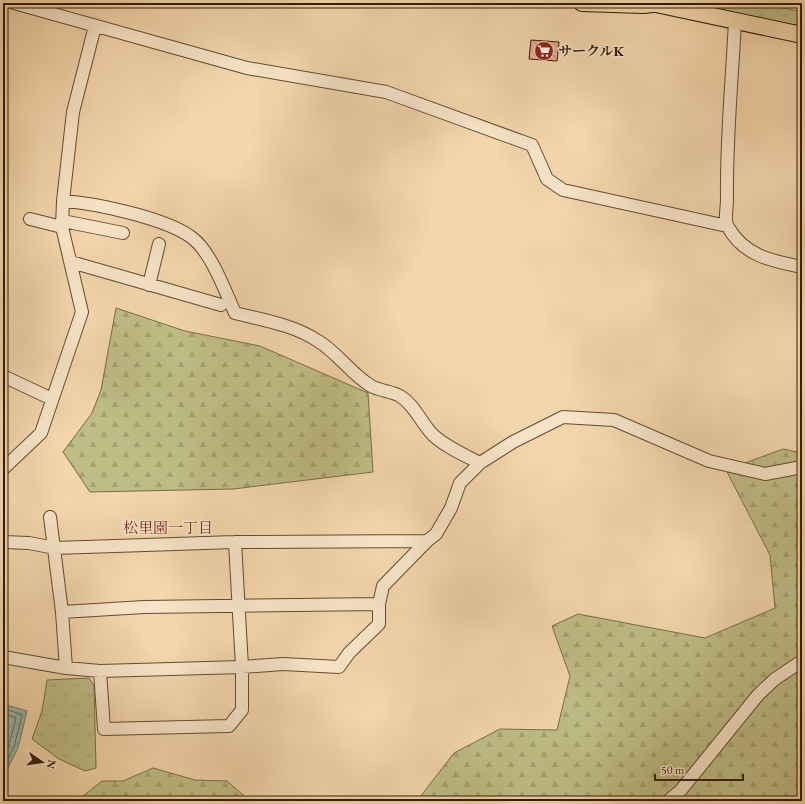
<svg xmlns="http://www.w3.org/2000/svg" width="805" height="804" viewBox="0 0 805 804" font-family="'EB Garamond','Noto Serif JP',serif">
<style>
.forest{fill:url(#forest-firs);stroke:#7a6c48}
.park{fill:url(#park-tufts);stroke:#7a6c48}
.water{fill:url(#water-waves);stroke:#727a6b}
.lines{fill:none;stroke-linecap:round;stroke-linejoin:round}
.shore{stroke:#686a5a;stroke-width:1}
.building{fill:url(#building-back-hatch);stroke:#351b09}
.minor-casing{stroke:#644a32;stroke-width:14}
.major-casing{stroke:#351b09;stroke-width:18}
.minor{stroke:#f7e4c8;stroke-width:12}
.major{stroke:#f3d6ab;stroke-width:16}
.labels{text-anchor:middle;dominant-baseline:central;stroke-width:3;stroke-linejoin:round;paint-order:stroke}
.poi-label{font-size:14px;font-weight:bold;fill:#351b09;stroke:#f7e4c8;text-anchor:start}
.neighbourhood-label{font-size:15px;fill:#7a1f14;stroke:#f7e4c8}
</style>
<defs>
<pattern id="forest-firs" width="22" height="20" patternUnits="userSpaceOnUse"><rect width="22" height="20" fill="#bfbd86"/><path d="M5 1l3.5 6h-7zM16 11l3.5 6h-7z" fill="#a5a272"/></pattern>
<pattern id="park-tufts" width="24" height="20" patternUnits="userSpaceOnUse"><rect width="24" height="20" fill="#bfbd86"/><path d="M3 7l-1-3M5 7V3M7 7l1-3M15 17l-1-3M17 17v-4M19 17l1-3" fill="none" stroke="#a5a272"/></pattern>
<pattern id="water-waves" width="16" height="10" patternUnits="userSpaceOnUse"><rect width="16" height="10" fill="#9bb9ac"/><path d="M0 5q4-4 8 0t8 0" fill="none" stroke="#869e93"/></pattern>
<pattern id="building-back-hatch" width="6" height="6" patternUnits="userSpaceOnUse"><rect width="6" height="6" fill="#ebac94"/><path d="M-1 5l2 2M0 0l6 6M5-1l2 2" fill="none" stroke="#ca937e"/></pattern>
</defs>
<rect width="100%" height="100%" fill="#f3d6ab"/>
<filter id="stains"><feTurbulence type="fractalNoise" baseFrequency=".005" numOctaves="4"/><feColorMatrix values="0 0 0 0 .2 0 0 0 0 .09 0 0 0 0 .02 0 0 0 .5 -.17"/></filter>
<radialGradient id="worn" r=".72"><stop offset=".6" stop-color="#630" stop-opacity="0"/><stop offset="1" stop-color="#630" stop-opacity=".3"/></radialGradient>
<path class="forest" d="M 116,308 L 185,331 L 260,346 L 368,393 L 373,472 L 233,489 L 90,492 L 63,452 L 92,413 L 101,390 Z
M 783,449 L 802,453 L 802,801 L 417,801 L 454,753 L 500,729 L 557,730 L 570,676 L 552,626 L 578,614 L 705,638 L 775,608 L 770,555 L 726,470 Z
M 153,768 L 195,780 L 227,781 L 250,801 L 77,801 L 102,781 L 123,781 Z"/>
<path class="park" d="M 708,3 L 761,3 L 802,12 L 802,31 L 711,8 Z
M 89,678 L 94,686 L 96,768 L 85,771 L 59,759 L 32,739 L 42,711 L 47,680 Z"/>
<path class="water" d="M 3,704 L 27,711 L 18,748 L 3,777 Z"/>
<g class="lines">
<path class="shore" d="M 3,708 L 22,715 L 14,747 L 3,768
M 3,713 L 16,718 L 9,745 L 3,757"/>
</g>
<path class="building" d="M 531,40 L 559,42 L 557,61 L 529,59 Z"/>
<g class="lines">
<defs>
<path id="minor" d="M 14,3 L 247,68 L 386,92 L 532,145 L 547,179 L 563,190 L 727,226
M 735,21 C 732,81 726,141 727,200 C 727,207 724,221 728,227 C 744,256 772,261 802,267
M 63,201 C 95,203 165,218 191,237 C 211,251 225,291 235,313 C 263,320 294,325 318,341 C 338,353 351,374 371,386 C 380,391 391,391 400,396 C 415,405 421,423 433,435 C 446,447 464,455 480,463
M 30,219 L 62,227
M 63,221 L 123,233
M 71,262 L 221,305
M 149,285 L 159,244
M 3,376 L 52,399
M 3,469 L 41,433 L 82,312 L 62,227 L 63,201 L 73,112 L 95,26
M 50,517 L 62,612 L 66,668
M 3,542 L 29,543 L 55,548 L 235,542 L 427,541
M 62,612 L 144,607 L 379,604
M 3,657 L 66,668 L 100,671 L 242,667 L 283,664 L 339,667 L 349,653 L 379,624 L 379,604 L 383,586 L 427,541 L 436,534 L 451,508 L 460,483 L 480,463 L 513,442 L 563,417 L 614,420 L 709,461 L 765,474 L 802,467
M 100,671 L 104,729 L 229,726 L 242,710 L 242,667 L 235,542
M 668,801 L 681,790 L 758,695 L 775,679 L 802,661"/>
<path id="major" d="M 582,3 L 643,5 L 663,3
M 656,4 L 802,35"/>
</defs>
<use href="#minor" class="minor-casing"/>
<use href="#major" class="major-casing"/>
<use href="#minor" class="minor"/>
<use href="#major" class="major"/>
</g>
<defs>
<symbol id="supermarket-disc" viewBox="-11 -11 22 22"><circle r="9.5" fill="#8f2418" stroke="#f7e4c8"/><path d="M-6-5.5h2.5l.6 2H6L4.5 2H-2.5L-4.4-4H-6ZM-1.5 3.2a1.3 1.3 0 1 0 .1 0ZM3 3.2a1.3 1.3 0 1 0 .1 0Z" fill="#fff"/></symbol>
</defs>
<g fill-rule="evenodd">
<use href="#supermarket-disc" x="533" y="40" width="22" height="22"/>
</g>
<g class="labels">
<g class="poi-label">
<text x="558" y="51">サークルK</text>
</g>
<g class="neighbourhood-label">
<text x="168" y="527">松里園一丁目</text>
</g>
</g>
<rect width="805" height="804" fill="none" stroke="#f3d6ab" stroke-width="16"/>
<rect x="4" y="4" width="797" height="796" fill="none" stroke="#351b09" stroke-width="2"/>
<rect x="8" y="8" width="789" height="788" fill="none" stroke="#351b09"/>
<g transform="translate(42 762) rotate(103)" stroke="#f7e4c8" stroke-width="3" paint-order="stroke">
<path d="M0-3L7 15L0 10L-7 15Z" fill="#351b09"/>
<text y="-6" font-size="11" font-weight="bold" text-anchor="middle" fill="#351b09">N</text>
</g>
<path d="M655 774v6h88v-6" fill="none" stroke="#351b09" stroke-width="2"/>
<text x="661" y="774" font-size="12" fill="#351b09" stroke="#f7e4c8" stroke-width="3" paint-order="stroke">50 m</text>
<rect width="100%" height="100%" filter="url(#stains)"/>
<rect width="100%" height="100%" fill="url(#worn)"/>
</svg>
